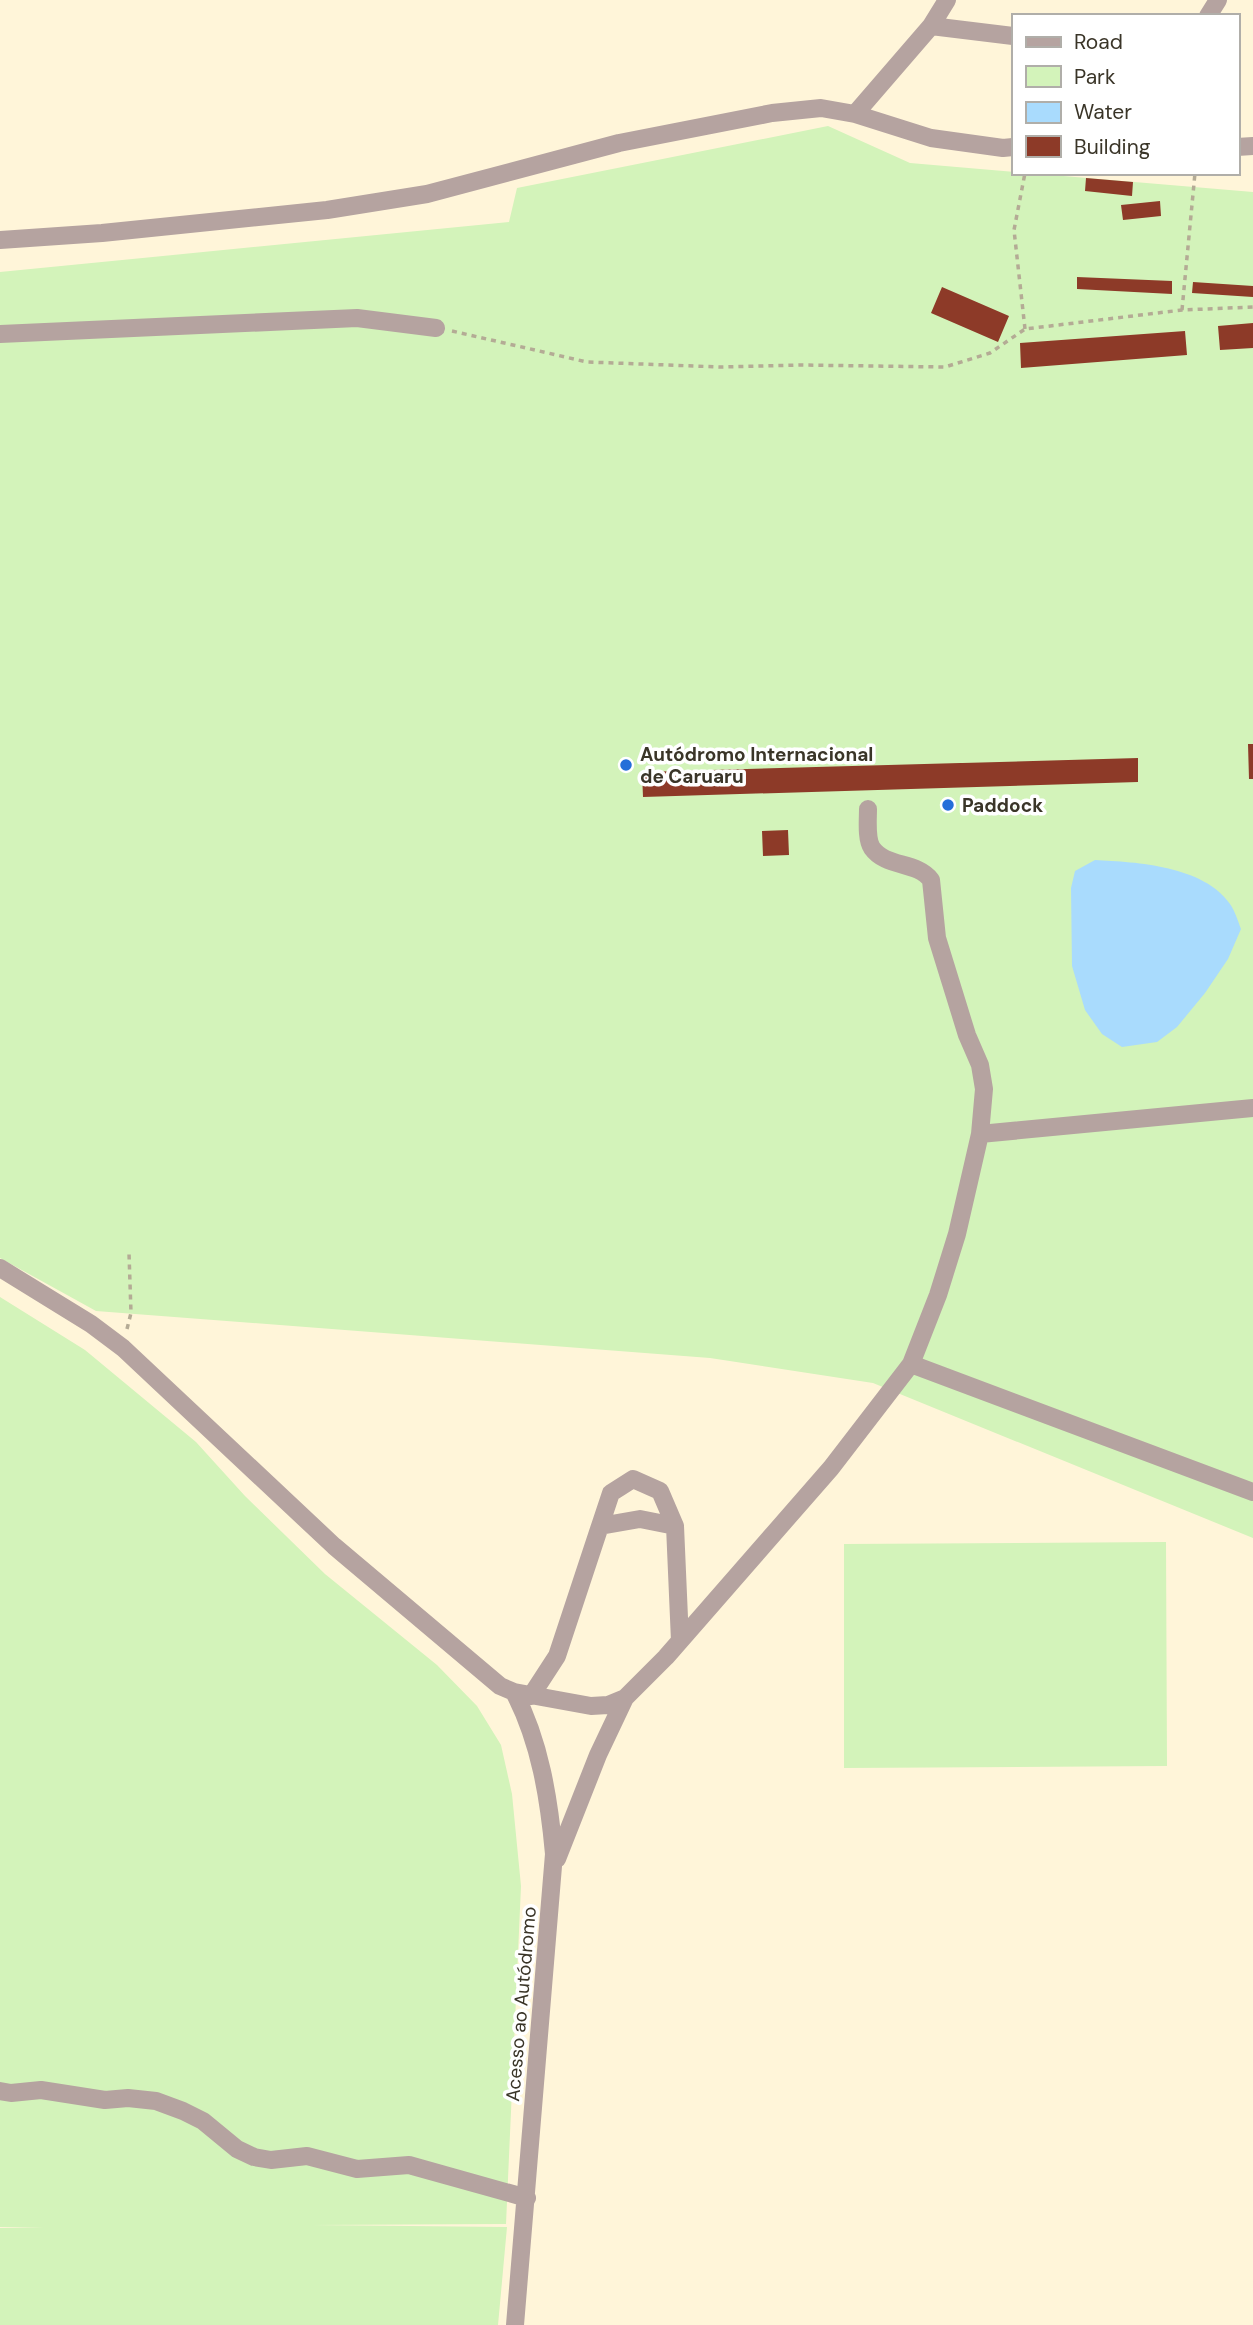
<svg xmlns="http://www.w3.org/2000/svg" width="1253" height="2325" viewBox="0 0 1253 2325" font-family="'DM Sans',sans-serif">
<style>
.green{fill:#d3f3ba}
.water{fill:#a9dbfd}
.building{fill:#8d3a28}
.lines{fill:none;stroke-linecap:round;stroke-linejoin:round}
.path{stroke:#b4ab95;stroke-width:3.5;stroke-dasharray:5 5;stroke-linecap:butt}
.minor{stroke:#b5a3a0;stroke-width:18}
.poi-dot{fill:#256ed9;stroke:#fff;stroke-width:2.5}
.labels{text-anchor:middle;dominant-baseline:central;stroke-width:7;stroke-linejoin:round;paint-order:stroke}
.poi-label{font-size:19px;font-weight:bold;fill:#3a3528;stroke:#fff;text-anchor:start}
.street-label{font-size:19px;fill:#3a3528;stroke:#fff}
</style>
<rect width="100%" height="100%" fill="#fff5d9"/>
<path class="green" d="M 828,126 L 910,163 L 1253,192 L 1253,1538 L 873,1383 L 710,1358 L 96,1311 L 0,1258 L 0,272 L 509,222 L 517,188 Z
M 0,1297 L 85,1350 L 196,1442 L 245,1496 L 325,1574 L 437,1665 L 477,1706 L 501,1745 L 512,1794 L 521,1886 L 506,2224 L 312,2225 L 507,2227 L 498,2325 L 0,2325 L 0,2228 L 44,2227 L 0,2227 Z
M 1166,1542 L 1167,1766 L 844,1768 L 844,1544 Z"/>
<path class="water" d="M 1095,860 C 1137,862 1204,866 1230,904 C 1235,911 1238,921 1241,929 L 1228,959 L 1205,993 L 1177,1027 L 1157,1042 L 1122,1047 L 1102,1034 L 1085,1010 L 1072,966 L 1071,888 L 1075,871 Z"/>
<path class="building" d="M 1086,178 L 1133,182 L 1132,196 L 1085,191 Z
M 1160,201 L 1161,216 L 1123,220 L 1121,205 Z
M 1077,277 L 1172,281 L 1172,294 L 1077,289 Z
M 1193,282 L 1253,286 L 1253,297 L 1192,293 Z
M 942,287 L 1009,316 L 998,342 L 931,313 Z
M 1253,323 L 1253,348 L 1220,350 L 1218,326 Z
M 1185,331 L 1187,355 L 1021,368 L 1020,343 Z
M 1248,744 L 1253,744 L 1253,779 L 1249,779 Z
M 1138,758 L 1138,782 L 643,797 L 642,772 Z
M 788,830 L 789,855 L 763,856 L 762,831 Z"/>
<g class="lines">
<path class="path" d="M 1182,310 L 1195,173
M 1025,329 L 1014,230 L 1025,173
M 452,331 L 587,362 L 720,367 L 800,365 L 945,367 L 990,353 L 1025,329 L 1182,310 L 1253,307
M 127,1329 L 131,1313 L 129,1253"/>
<path class="minor" d="M 1208,16 L 1218,0
M 931,26 L 1013,36
M 855,114 L 931,26 L 947,0
M 1237,147 L 1253,146
M 0,240 L 102,233 L 327,210 L 427,194 L 619,143 L 772,113 L 821,108 L 855,114 L 931,138 L 1003,148 L 1013,147
M 0,334 L 357,318 L 436,328
M 980,1134 L 1253,1108
M 0,1268 L 91,1324 L 123,1348 L 334,1546 L 500,1686 L 514,1692 L 591,1706 L 608,1705 L 625,1698 L 666,1657 L 831,1468 L 911,1364 L 938,1295 L 957,1234 L 980,1134 L 984,1089 L 980,1065 L 967,1035 L 937,938 L 931,880 C 917,861 886,868 872,848 C 866,839 868,820 868,809
M 911,1364 L 1253,1492
M 600,1526 L 611,1493 L 633,1479 L 660,1491 L 675,1526
M 514,1692 C 540,1742 549,1798 554,1854 L 515,2325
M 531,1696 L 557,1656 L 600,1526 L 640,1519 L 675,1526 L 680,1641
M 557,1859 L 598,1755 L 625,1698
M 0,2091 L 11,2093 L 41,2090 L 105,2100 L 128,2098 L 156,2101 L 183,2111 L 203,2121 L 237,2149 L 254,2157 L 271,2160 L 307,2156 L 357,2169 L 409,2165 L 527,2198"/>
</g>
<g class="poi-dot">
<circle cx="626" cy="765" r="7"/>
<circle cx="948" cy="805" r="7"/>
</g>
<g class="labels">
<g class="poi-label">
<text x="640" y="754">Autódromo Internacional<tspan x="640" dy="22">de Caruaru</tspan></text>
<text x="962" y="805">Paddock</text>
</g>
<g class="street-label">
<text transform="translate(521 2004) rotate(-85)">Acesso ao Autódromo</text>
</g>
</g>
<rect x="1012" y="14" width="228" height="161" fill="#ffffff" stroke="#b0aea9" stroke-width="2"/>
<rect x="1026" y="37" width="35" height="10" fill="#b5a3a0" stroke="#b0aea9" stroke-width="2"/>
<text x="1074" y="49" font-size="21" fill="#3a3528">Road</text>
<rect x="1026" y="66" width="35" height="21" fill="#d3f3ba" stroke="#b0aea9" stroke-width="2"/>
<text x="1074" y="84" font-size="21" fill="#3a3528">Park</text>
<rect x="1026" y="102" width="35" height="21" fill="#a9dbfd" stroke="#b0aea9" stroke-width="2"/>
<text x="1074" y="119" font-size="21" fill="#3a3528">Water</text>
<rect x="1026" y="136" width="35" height="21" fill="#8d3a28" stroke="#b0aea9" stroke-width="2"/>
<text x="1074" y="154" font-size="21" fill="#3a3528">Building</text>
</svg>
